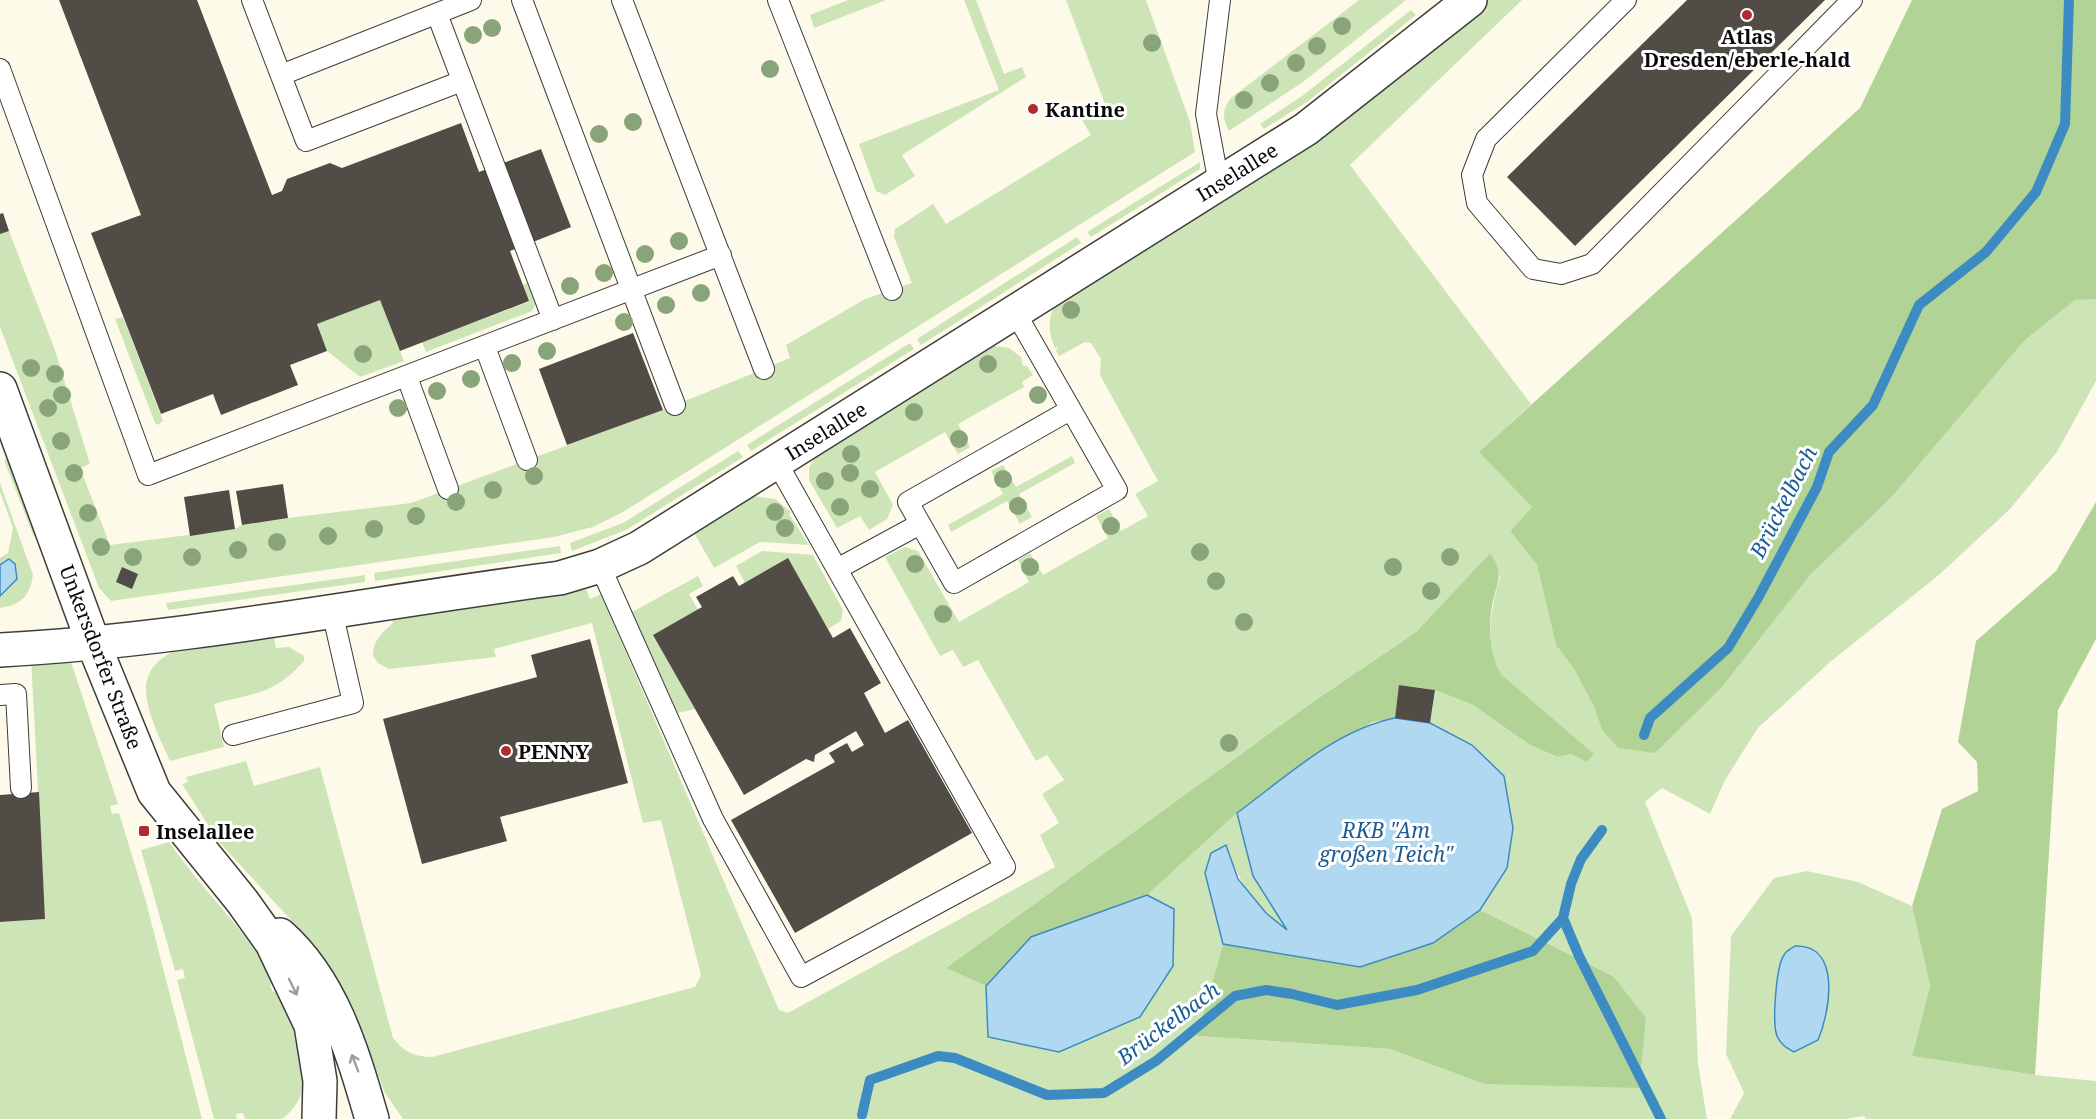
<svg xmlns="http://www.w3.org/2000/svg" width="2096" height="1119" viewBox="0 0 2096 1119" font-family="'Noto Serif',serif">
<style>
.green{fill:#cde5b6;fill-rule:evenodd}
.forest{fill:#b1d496}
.water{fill:#b1d8f1;stroke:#3d8bc3;stroke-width:1.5}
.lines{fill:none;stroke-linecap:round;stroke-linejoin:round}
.stream{stroke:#3d8bc3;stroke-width:10}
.building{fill:#524c47}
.service-casing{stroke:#3d3d3d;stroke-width:22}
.minor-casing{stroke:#3d3d3d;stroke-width:36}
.tertiary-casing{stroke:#3d3d3d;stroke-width:36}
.service{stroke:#fff;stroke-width:20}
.minor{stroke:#fff;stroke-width:33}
.tertiary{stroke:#fff;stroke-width:33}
.tree{fill:#8aa47a}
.oneway{stroke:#9d9d9d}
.poi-dot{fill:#b02c30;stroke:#fff;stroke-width:2}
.labels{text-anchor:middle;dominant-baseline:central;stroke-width:6;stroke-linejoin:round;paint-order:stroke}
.poi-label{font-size:20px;font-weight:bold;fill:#0a0a0a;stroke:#fff;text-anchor:start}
.street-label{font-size:20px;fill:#0a0a0a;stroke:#fff}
.water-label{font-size:21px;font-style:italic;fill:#1d5d92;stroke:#fff}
</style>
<rect width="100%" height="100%" fill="#fefae9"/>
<path class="green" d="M 848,0 L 886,0 L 814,28 L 810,15 Z
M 964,0 L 976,0 L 1004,74 L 1022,67 L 1026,77 L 902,155 L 915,176 L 885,195 L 876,191 L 859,144 L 999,90 Z
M 1066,0 L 1146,0 L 1190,122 L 1195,152 L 623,512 L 593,527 L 554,537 L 111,601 L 99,588 L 0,327 L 0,234 L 9,231 L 55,350 L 90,464 L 80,468 L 110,545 L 235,529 L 242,525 L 288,518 L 411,503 L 663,410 L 790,358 L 786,345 L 865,299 L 912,283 L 894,237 L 895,229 L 933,204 L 946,224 L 1091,135 L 1079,115 L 1105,104 Z
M 1359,0 L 1406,0 L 1303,82 L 1229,131 C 1222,118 1222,110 1231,98 Z
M 1488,0 L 1522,0 L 1350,165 L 1531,404 L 1480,452 L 1532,507 L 1510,531 L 1537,565 L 1556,645 L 1574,669 L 1594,707 L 1602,730 L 1618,748 L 1655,752 L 1722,687 L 1811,574 L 1890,499 L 2025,340 L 2076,299 L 2096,299 L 2096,381 L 2057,452 L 2010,509 L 1940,574 L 1829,663 L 1758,728 L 1725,780 L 1710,814 L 1662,788 L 1645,802 L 1692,918 L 1698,1063 L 1707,1119 L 403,1119 L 385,1093 L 360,1028 L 330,970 L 304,934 L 219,842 L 182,784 L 188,782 L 186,777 L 246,761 L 254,786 L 320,767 L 393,1038 C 404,1052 415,1057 432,1057 L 695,987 L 701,975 L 661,820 L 643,823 L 592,623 L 494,649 L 496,657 L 389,669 L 378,663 L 373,656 C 373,640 382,633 393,623 L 393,616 L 585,587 L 590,599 L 601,594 L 779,1010 L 788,1013 L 1055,867 L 1040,835 L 1059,823 L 1042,794 L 1064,780 L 1047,755 L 1036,761 L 978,660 L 963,667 L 953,650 L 940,656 L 885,557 L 905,547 L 918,551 L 959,622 L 1029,582 L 1018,560 L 1030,553 L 1043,575 L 1108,538 L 1096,516 L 1109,509 L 1121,531 L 1148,516 L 1135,494 L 1158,481 L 1100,375 L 1101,359 L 1091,343 L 1085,342 L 1059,356 L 1056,351 L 1058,347 L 1055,348 C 1047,329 1048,318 1057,299 L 1355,107 ZM 1490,553 L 1500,577 C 1491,608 1483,647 1502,675 L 1587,762 L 1571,754 L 1556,757 L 1530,745 L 1473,705 L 1435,690 L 1430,723 L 1471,745 L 1507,868 L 1480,910 L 1613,976 L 1484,1084 L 1390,1049 L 1197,1036 L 1223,944 L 1205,873 L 1226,846 C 1241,888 1255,903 1288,932 L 1253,876 L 1237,813 L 1147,895 L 1174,909 L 1173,966 L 1140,1017 L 988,1037 L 986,986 L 946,968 L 1310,704 L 1416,632 Z
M 1411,10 L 1416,15 L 1307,102 L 1264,129 L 1260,124 L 1302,96 Z
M 1200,162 L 1200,169 L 1091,237 L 1087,232 Z
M 1077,237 L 1081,243 L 921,345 L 917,339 Z
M 529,282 L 537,302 L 532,311 L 426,352 L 422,342 L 529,302 L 522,285 Z
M 380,300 L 404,361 L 360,377 L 327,351 L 317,324 Z
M 123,317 L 163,421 L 158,425 L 155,423 L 115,319 Z
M 910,343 L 914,349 L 751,451 L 747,445 Z
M 995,346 L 1009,348 L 1021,357 L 1023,366 L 1027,366 L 1033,375 L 1022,382 L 1024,387 L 958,424 L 970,447 L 958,454 L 945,432 L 875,472 L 893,505 L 887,519 L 869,530 L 860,516 L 837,528 L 809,480 L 809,468 L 818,450 L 981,347 Z
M 738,451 L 743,457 L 626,530 L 572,551 L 570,543 L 623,523 Z
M 1072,456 L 1075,463 L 1019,494 L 1032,517 L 1020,524 L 1007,501 L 951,532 L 948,525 L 1003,494 L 991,471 L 1003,465 L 1016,487 Z
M 11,457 L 41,534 L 34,537 L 4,460 Z
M 0,483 L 33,575 C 30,596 21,605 0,608 L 0,596 L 17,579 L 15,564 L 9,559 L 0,565 L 0,558 L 8,553 L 13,528 L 0,492 Z
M 747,495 L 775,499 L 791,512 L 789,514 L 809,545 L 760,542 L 714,568 L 692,529 Z
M 560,546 L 561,553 L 375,581 L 374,573 Z
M 762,551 L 813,555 L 843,610 L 841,621 L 828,629 L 788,559 L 745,583 L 736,566 Z
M 365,575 L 365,582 L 168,610 L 166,603 Z
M 698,576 L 703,586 L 689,594 L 698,610 L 653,635 L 695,709 L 677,713 L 632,612 Z
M 273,633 L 276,648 L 289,647 L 304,656 L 304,661 C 275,694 255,693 214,704 L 224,747 L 170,761 C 162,743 152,724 148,705 C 131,637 229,640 273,633 Z
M 53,658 L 71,662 L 118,804 L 110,806 L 112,814 L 119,813 L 145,898 L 202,1119 L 0,1119 L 0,922 L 45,919 L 31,659 Z
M 169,842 C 202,890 246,930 276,981 L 270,985 L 273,992 L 280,989 C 295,1028 326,1086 282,1119 L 245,1119 L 243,1113 L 236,1114 L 237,1119 L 214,1119 L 177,980 L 185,978 L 183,969 L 175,971 L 141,850 Z
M 1807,871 L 1858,882 L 1912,906 L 1930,986 L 1912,1056 L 2035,1075 L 2096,1081 L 2096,1119 L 1866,1119 L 1864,1116 L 1845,1119 L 1730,1119 L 1744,1093 L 1726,1054 L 1731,936 L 1774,878 Z"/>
<path class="forest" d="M 1912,0 L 2096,0 L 2096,299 L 2075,300 L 2025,340 L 1890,499 L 1811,574 L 1722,687 L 1655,753 L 1618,748 L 1602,730 L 1594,707 L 1574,669 L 1556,645 L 1537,565 L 1510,531 L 1532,507 L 1479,452 L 1860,108 Z
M 2096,502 L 2096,639 L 2058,710 L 2035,1075 L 1912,1056 L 1930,986 L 1912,906 L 1942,809 L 1978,791 L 1977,762 L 1958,742 L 1976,641 L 2056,571 Z
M 1490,553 C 1506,576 1496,582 1492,606 C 1488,628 1490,658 1502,675 L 1594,754 L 1587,762 L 1571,754 L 1557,757 L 1530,745 L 1473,705 L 1435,690 L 1400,685 L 1395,718 L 1373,722 L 1325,749 L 1237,813 L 1147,895 L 1031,937 L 986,986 L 946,968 L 1310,704 L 1416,632 Z
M 1480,910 L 1613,976 L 1646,1018 L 1639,1088 L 1484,1084 L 1390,1049 L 1197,1036 L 1223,944 L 1360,967 L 1433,943 Z"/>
<path class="water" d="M 9,559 L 15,564 L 17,579 L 0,596 L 0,565 Z
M 1395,718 L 1430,723 L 1472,745 L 1504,776 L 1513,828 L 1507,868 L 1480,910 L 1433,943 L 1360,967 L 1223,944 L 1205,873 L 1211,853 L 1226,845 L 1238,879 L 1266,913 L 1287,930 L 1253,876 L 1237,813 C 1285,778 1335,730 1395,718 Z
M 1147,895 L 1174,909 L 1173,966 L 1140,1017 L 1059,1052 L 988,1037 L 986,986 L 1031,937 Z
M 1795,946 C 1842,944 1830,1012 1818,1040 L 1794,1052 C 1787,1048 1781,1045 1777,1036 C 1772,1023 1776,966 1784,955 C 1786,951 1791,949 1795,946 Z"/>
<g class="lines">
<path class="stream" d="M 1644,735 L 1650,718 L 1728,648 L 1758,598 L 1817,487 L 1829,452 L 1873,405 L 1919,305 L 1986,252 L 2036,192 L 2065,124 L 2069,0
M 1563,918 L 1579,956 L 1661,1119
M 862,1115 L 870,1080 L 938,1056 L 955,1058 L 1047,1095 L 1104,1093 L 1156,1061 L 1235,996 L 1266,990 L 1292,994 L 1337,1005 L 1417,990 L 1533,951 L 1563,918 L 1571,884 L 1581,859 L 1602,830"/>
</g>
<path class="building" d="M 59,0 L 197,0 L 272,195 L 282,191 L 287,179 L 330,163 L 342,168 L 461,123 L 479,172 L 541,149 L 571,227 L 510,251 L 529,301 L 400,351 L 380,300 L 317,324 L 327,351 L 290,365 L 298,385 L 221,415 L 213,394 L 161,414 L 91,233 L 141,215 Z
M 1687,0 L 1825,0 L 1575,246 L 1507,177 Z
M 3,213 L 9,231 L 0,234 L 0,214 Z
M 633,333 L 663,410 L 567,445 L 539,369 Z
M 283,484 L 288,518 L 242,525 L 236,491 Z
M 229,490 L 235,529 L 190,536 L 184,497 Z
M 788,558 L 833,638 L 850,628 L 881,683 L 864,693 L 885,733 L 908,720 L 972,833 L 795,933 L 731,820 L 835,762 L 829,753 L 847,743 L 852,752 L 864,745 L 856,731 L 815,755 L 814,762 L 806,759 L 744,795 L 653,635 L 702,607 L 696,597 L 733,576 L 739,586 Z
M 122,567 L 138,574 L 132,589 L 116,582 Z
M 590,639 L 628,783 L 500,817 L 507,841 L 422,864 L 383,719 L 537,677 L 531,655 Z
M 1399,685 L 1435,690 L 1430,723 L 1395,718 Z
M 39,792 L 45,919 L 0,922 L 0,795 Z"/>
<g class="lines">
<defs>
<path id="service" d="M 252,0 L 306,141 L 462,81
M 522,0 L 675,405
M 622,0 L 764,369
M 778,0 L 892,290
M 1626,0 L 1486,139 L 1472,175 L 1477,203 L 1533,269 L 1561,274 L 1592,264 L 1852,0
M 437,14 L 553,320
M 0,69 L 148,475 L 721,255
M 281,75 L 471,0
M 1219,184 L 1206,114 L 1220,0
M 1015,312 L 1117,490 L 954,583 L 908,502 L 1070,410
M 485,347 L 527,460
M 407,377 L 448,489
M 600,566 L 713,819 L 801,977 L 1005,867 L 776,461
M 837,569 L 920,524
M 0,695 L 16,694 L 21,788
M 233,735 L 353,703 L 332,611"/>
<path id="minor" d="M 0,650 C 188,640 373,602 560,578 L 600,566 L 639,548 L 1306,129 L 1470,0"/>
<path id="tertiary" d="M 0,389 L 94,645 L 154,792 L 242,901 L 272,943 L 311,1025 L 320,1081 L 319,1119
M 280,935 C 333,982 353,1054 372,1119"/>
</defs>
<use href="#service" class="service-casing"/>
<use href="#minor" class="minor-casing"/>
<use href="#tertiary" class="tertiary-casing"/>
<use href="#service" class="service"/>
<use href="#minor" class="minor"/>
<use href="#tertiary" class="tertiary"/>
</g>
<g class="tree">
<circle cx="1342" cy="26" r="9"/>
<circle cx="492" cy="28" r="9"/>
<circle cx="473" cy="35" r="9"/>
<circle cx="1152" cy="43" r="9"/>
<circle cx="1317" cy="46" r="9"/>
<circle cx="1296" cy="63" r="9"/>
<circle cx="770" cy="69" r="9"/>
<circle cx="1270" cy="83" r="9"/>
<circle cx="1244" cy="100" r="9"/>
<circle cx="633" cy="122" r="9"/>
<circle cx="599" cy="134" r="9"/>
<circle cx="679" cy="241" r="9"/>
<circle cx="645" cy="254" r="9"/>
<circle cx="604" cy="273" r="9"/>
<circle cx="570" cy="286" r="9"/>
<circle cx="701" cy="293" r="9"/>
<circle cx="666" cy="305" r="9"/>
<circle cx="1071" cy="310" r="9"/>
<circle cx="624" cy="322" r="9"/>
<circle cx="547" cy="351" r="9"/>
<circle cx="363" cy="354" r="9"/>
<circle cx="512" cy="363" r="9"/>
<circle cx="988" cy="364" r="9"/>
<circle cx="31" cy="368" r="9"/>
<circle cx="55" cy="374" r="9"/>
<circle cx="471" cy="379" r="9"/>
<circle cx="437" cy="391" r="9"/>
<circle cx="62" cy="395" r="9"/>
<circle cx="1038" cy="395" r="9"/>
<circle cx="48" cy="408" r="9"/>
<circle cx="398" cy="408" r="9"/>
<circle cx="914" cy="412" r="9"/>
<circle cx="959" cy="439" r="9"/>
<circle cx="61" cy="441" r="9"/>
<circle cx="851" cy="454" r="9"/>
<circle cx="74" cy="473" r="9"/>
<circle cx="850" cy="473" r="9"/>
<circle cx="534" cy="476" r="9"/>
<circle cx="1003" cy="479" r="9"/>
<circle cx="825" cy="481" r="9"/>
<circle cx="870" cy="489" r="9"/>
<circle cx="493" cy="490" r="9"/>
<circle cx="456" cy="502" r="9"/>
<circle cx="1018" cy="506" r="9"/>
<circle cx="840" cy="507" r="9"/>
<circle cx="775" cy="512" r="9"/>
<circle cx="88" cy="513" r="9"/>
<circle cx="416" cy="516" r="9"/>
<circle cx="1111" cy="526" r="9"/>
<circle cx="785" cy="528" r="9"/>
<circle cx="374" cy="529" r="9"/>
<circle cx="328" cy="536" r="9"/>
<circle cx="277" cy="542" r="9"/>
<circle cx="101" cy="547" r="9"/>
<circle cx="238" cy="550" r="9"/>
<circle cx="1200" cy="552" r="9"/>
<circle cx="133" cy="557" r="9"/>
<circle cx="192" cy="557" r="9"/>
<circle cx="1450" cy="557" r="9"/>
<circle cx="915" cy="564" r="9"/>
<circle cx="1030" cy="567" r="9"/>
<circle cx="1393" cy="567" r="9"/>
<circle cx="1216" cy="581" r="9"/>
<circle cx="1431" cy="591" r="9"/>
<circle cx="943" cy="614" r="9"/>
<circle cx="1244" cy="622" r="9"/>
<circle cx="1229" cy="743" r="9"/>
</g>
<defs><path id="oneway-shaft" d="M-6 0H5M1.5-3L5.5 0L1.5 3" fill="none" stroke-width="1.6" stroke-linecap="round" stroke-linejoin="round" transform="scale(1.5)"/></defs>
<g class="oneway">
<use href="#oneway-shaft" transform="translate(293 987) rotate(64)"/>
<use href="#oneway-shaft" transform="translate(355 1063) rotate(-111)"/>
</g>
<g class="poi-dot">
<circle cx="1747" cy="15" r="6"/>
<circle cx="1033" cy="109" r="6"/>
<circle cx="506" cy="751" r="6"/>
<rect x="138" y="825" width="12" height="12" rx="3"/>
</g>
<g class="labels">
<g class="poi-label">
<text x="1747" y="36" text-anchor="middle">Atlas<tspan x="1747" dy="23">Dresden/eberle-hald</tspan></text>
<text x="1045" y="109">Kantine</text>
<text x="518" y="751">PENNY</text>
<text x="156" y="831">Inselallee</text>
</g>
<g class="street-label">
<text transform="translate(1237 172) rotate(-32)">Inselallee</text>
<text transform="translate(826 431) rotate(-32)">Inselallee</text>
<text transform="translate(101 657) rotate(69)">Unkersdorfer Straße</text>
</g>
<g class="water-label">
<text transform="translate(1783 502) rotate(-63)">Brückelbach</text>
<text x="1386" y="830">RKB "Am<tspan x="1386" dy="24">großen Teich"</tspan></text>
<text transform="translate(1168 1023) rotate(-37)">Brückelbach</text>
</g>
</g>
</svg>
